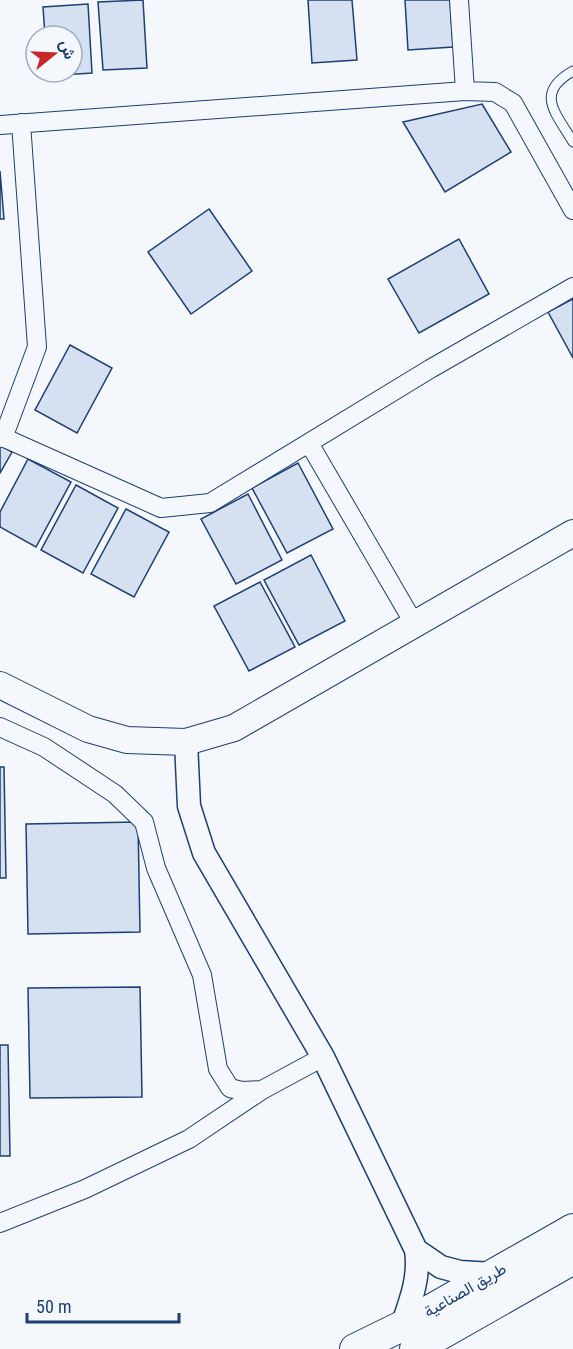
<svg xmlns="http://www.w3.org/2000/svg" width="573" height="1349" viewBox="0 0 573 1349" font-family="'Roboto Condensed',Vazirmatn,sans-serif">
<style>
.building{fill:#d5e0f0;stroke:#1d3f73;stroke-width:1.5}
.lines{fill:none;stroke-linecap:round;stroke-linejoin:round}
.service-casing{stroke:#1d3f73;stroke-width:11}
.minor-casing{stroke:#1d3f73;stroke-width:20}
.tertiary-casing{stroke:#1d3f73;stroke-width:25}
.secondary-casing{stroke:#1d3f73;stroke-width:28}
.trunk-casing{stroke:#1d3f73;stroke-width:32}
.service{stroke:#f4f7fb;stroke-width:9}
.minor{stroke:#f4f7fb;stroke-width:18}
.tertiary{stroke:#f4f7fb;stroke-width:22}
.secondary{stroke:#f4f7fb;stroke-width:26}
.trunk{stroke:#f4f7fb;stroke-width:30}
.labels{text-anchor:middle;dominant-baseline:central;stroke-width:4.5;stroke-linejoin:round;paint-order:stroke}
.street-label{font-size:16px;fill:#1d3f73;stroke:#f4f7fb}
</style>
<rect width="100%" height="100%" fill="#f4f7fb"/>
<path class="building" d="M 143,0 L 147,68 L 103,70 L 98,2 Z
M 308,0 L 352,0 L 357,60 L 312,63 Z
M 405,0 L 450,0 L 453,47 L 408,50 Z
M 88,4 L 92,73 L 47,76 L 47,72 L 72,72 L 72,36 L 45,36 L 43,7 Z
M 482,104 L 511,152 L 445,192 L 403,122 Z
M 0,171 L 4,219 L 0,219 Z
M 209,209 L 252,271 L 191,314 L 148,252 Z
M 459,239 L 489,294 L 419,333 L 388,279 Z
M 573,299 L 573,358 L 548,312 Z
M 70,345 L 112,368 L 77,433 L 35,410 Z
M 0,445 L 12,452 L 0,473 Z
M 28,459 L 71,482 L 36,547 L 0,527 L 0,512 Z
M 298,463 L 333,529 L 287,553 L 252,488 Z
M 76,485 L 118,508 L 83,573 L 41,550 Z
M 248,494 L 282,560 L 236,584 L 201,519 Z
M 126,509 L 169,532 L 134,597 L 91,574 Z
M 311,555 L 345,621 L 299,645 L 264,580 Z
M 260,582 L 295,647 L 249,671 L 214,606 Z
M 0,767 L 4,767 L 6,878 L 0,878 Z
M 138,822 L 140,932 L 28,934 L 26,824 Z
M 140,987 L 142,1097 L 30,1098 L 28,988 Z
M 0,1045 L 8,1045 L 10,1156 L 0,1156 Z"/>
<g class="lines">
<defs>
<path id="service" d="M 573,71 C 534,93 556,113 573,142"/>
<path id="minor" d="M 459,0 L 465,91
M 0,125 L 465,91 L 495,92 L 513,103 L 573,210
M 0,436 L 161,508 L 210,503 L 430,369 L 573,287
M 3,438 L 37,347 L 21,123
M 309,443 L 415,625
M 0,727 L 44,747 L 115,794 L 144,822 L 156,868 L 202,975 L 218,1069 L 230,1088 L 242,1091 L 262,1090
M 0,1223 L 85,1189 L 189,1139 L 262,1090 L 323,1057"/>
<path id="tertiary" d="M 186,742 L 189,806 L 204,853 L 323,1057 L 416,1250 C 420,1277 411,1300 402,1326
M 416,1250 L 441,1267 L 460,1272 L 492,1274"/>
<path id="secondary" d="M 0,685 L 88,729 L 127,740 L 186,742 L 234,728 L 573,533"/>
<path id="trunk" d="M 355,1349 L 402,1326 L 573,1229
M 415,1349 L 573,1259"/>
</defs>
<use href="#service" class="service-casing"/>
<use href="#minor" class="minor-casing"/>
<use href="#tertiary" class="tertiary-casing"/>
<use href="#secondary" class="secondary-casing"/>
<use href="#trunk" class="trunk-casing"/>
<use href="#service" class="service"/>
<use href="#minor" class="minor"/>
<use href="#tertiary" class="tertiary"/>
<use href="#secondary" class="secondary"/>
<use href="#trunk" class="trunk"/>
</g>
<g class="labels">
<g class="street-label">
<text transform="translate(465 1290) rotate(-30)">طريق الصناعية</text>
</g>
</g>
<g transform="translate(54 54) rotate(72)"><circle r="28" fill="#f4f7fb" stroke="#9eadc5" stroke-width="1.5"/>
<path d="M0-4.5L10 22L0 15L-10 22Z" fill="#c62828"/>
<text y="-9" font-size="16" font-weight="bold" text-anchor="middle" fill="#1d3f73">ش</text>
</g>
<path d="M27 1313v9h152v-9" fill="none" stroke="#1d3f73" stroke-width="3"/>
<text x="36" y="1313" font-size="18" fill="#1d3f73" stroke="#f4f7fb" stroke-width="4.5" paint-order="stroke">50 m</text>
</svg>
